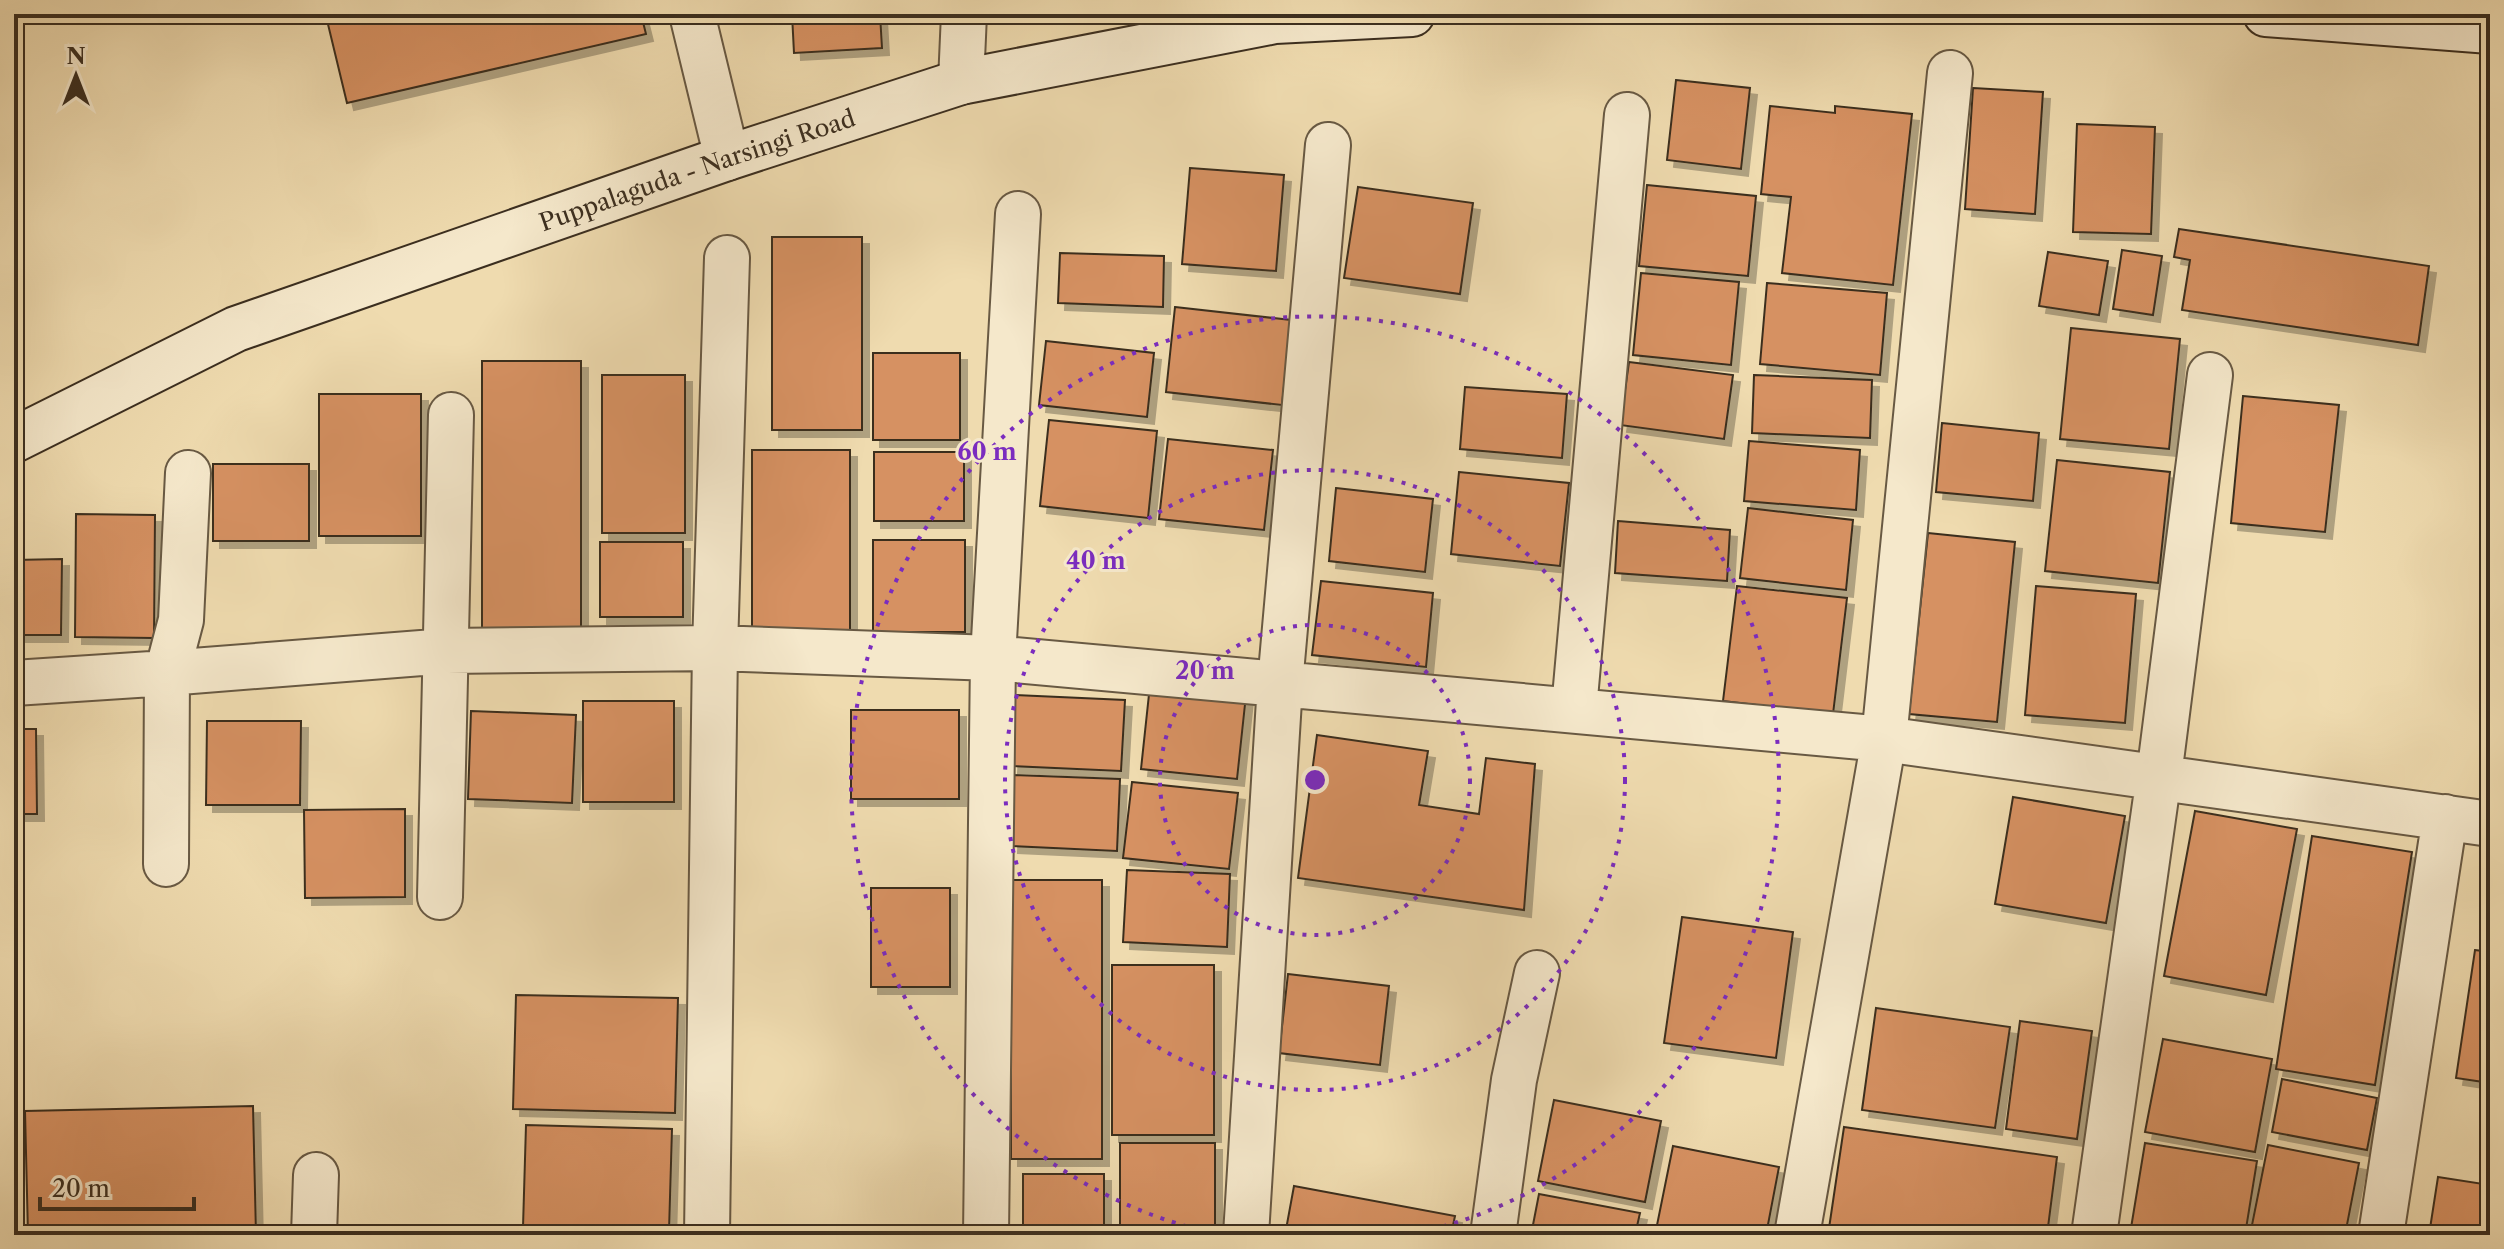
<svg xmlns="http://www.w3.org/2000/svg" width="2504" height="1249" viewBox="0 0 2504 1249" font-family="'Libre Caslon Text',serif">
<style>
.building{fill:#d69162;stroke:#3b2e1f;stroke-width:2;filter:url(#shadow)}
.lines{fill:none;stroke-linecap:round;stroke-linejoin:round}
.street-casing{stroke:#685943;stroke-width:48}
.secondary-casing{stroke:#3b2e1f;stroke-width:48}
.street{stroke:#f5e8cb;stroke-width:44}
.secondary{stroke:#f5e8cb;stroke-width:44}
.ring{fill:none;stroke:#7b2cbf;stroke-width:4;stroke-dasharray:4 8}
.labels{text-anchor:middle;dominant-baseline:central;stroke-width:6;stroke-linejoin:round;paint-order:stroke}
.street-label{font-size:24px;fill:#3b2e1f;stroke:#f5e8cb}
.centre{fill:#7b2cbf;stroke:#f5e8cb;stroke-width:4}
.ring-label{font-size:24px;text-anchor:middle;font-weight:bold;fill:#7b2cbf;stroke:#f5e8cb;stroke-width:6;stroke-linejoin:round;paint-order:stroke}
</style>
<defs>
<filter id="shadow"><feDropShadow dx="7" dy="7" stdDeviation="0" flood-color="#0004"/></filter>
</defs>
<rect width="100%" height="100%" fill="#efdbaf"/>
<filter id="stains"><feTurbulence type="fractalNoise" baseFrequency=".0025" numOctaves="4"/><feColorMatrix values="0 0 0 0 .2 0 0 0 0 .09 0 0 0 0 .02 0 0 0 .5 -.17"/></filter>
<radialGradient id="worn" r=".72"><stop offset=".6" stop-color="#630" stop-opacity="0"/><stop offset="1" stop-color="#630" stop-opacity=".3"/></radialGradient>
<path class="building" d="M 334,14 L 641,14 L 646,34 L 347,103 L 326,16 Z
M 792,14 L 880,14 L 882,48 L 794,53 Z
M 1676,80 L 1750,88 L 1741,169 L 1667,160 Z
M 1973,88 L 2043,92 L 2035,214 L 1965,209 Z
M 1770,106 L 1835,113 L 1835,106 L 1912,114 L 1893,285 L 1782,273 L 1791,197 L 1761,194 Z
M 2077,124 L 2155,127 L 2151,234 L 2073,232 Z
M 1190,168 L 1284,175 L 1276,271 L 1182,264 Z
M 1647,185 L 1756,196 L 1748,276 L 1639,266 Z
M 1358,187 L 1473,203 L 1460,294 L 1344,278 Z
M 2179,229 L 2429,266 L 2418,345 L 2182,310 L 2190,260 L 2174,257 Z
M 772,237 L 862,237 L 862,430 L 772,430 Z
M 2122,250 L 2162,256 L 2153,315 L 2113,309 Z
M 2048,252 L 2108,261 L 2099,315 L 2039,306 Z
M 1060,253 L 1164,256 L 1163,307 L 1058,303 Z
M 1641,273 L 1739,282 L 1731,365 L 1633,355 Z
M 1767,283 L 1887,293 L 1880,375 L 1760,364 Z
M 1175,307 L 1291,320 L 1282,405 L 1166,392 Z
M 2071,328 L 2180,339 L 2169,449 L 2060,439 Z
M 1046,341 L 1154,353 L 1147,417 L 1039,405 Z
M 873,353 L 960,353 L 960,440 L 873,440 Z
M 482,361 L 581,361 L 581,637 L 482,637 Z
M 1629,362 L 1733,375 L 1724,439 L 1620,425 Z
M 602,375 L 685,375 L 685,533 L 602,533 Z
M 1754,375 L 1872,380 L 1870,438 L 1752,433 Z
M 1465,387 L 1567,394 L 1562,458 L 1460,449 Z
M 319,394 L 421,394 L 421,536 L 319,536 Z
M 2243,396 L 2339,405 L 2325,532 L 2231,523 Z
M 1049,420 L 1157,431 L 1148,518 L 1040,506 Z
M 1942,423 L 2039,433 L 2033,501 L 1936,492 Z
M 1168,439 L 1273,450 L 1264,530 L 1159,519 Z
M 1749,441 L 1860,450 L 1856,510 L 1744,501 Z
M 752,450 L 850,450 L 850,634 L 752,634 Z
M 874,452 L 964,452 L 964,521 L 874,521 Z
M 2057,460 L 2170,472 L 2158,583 L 2045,571 Z
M 213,464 L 309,464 L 309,541 L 213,541 Z
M 1459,472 L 1569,483 L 1560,566 L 1451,554 Z
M 1336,488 L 1433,499 L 1425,572 L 1329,561 Z
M 1748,508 L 1853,520 L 1846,590 L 1740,578 Z
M 76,514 L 155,515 L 154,638 L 75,637 Z
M 1618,521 L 1730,530 L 1727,581 L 1615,573 Z
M 1928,533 L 2015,542 L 1997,722 L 1909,714 Z
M 873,540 L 965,540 L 965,632 L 873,632 Z
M 600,542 L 683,542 L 683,617 L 600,617 Z
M 62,559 L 61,635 L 14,635 L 14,560 Z
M 1321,581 L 1433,593 L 1426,667 L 1312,655 Z
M 1737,586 L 1847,598 L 1833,714 L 1723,701 Z
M 2036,586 L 2136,594 L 2125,723 L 2025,715 Z
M 1150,685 L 1246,695 L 1237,779 L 1141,769 Z
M 1015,695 L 1125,700 L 1121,771 L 1011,766 Z
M 583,701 L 674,701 L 674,802 L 583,802 Z
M 851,710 L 959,710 L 959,799 L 851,799 Z
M 471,711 L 576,715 L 572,803 L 468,799 Z
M 207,721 L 301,721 L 300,805 L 206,805 Z
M 14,729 L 36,729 L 37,814 L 14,814 Z
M 1317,735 L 1428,751 L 1419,805 L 1479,814 L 1486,758 L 1535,764 L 1524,910 L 1298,878 Z
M 2490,759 L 2490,794 L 2484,793 Z
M 1014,775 L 1120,779 L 1117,851 L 1011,846 Z
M 1132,782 L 1238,793 L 1229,869 L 1123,858 Z
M 2013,797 L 2125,816 L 2106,923 L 1995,904 Z
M 405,809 L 405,897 L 305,898 L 304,810 Z
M 2195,811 L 2297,829 L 2266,995 L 2164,976 Z
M 2312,836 L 2412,852 L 2375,1085 L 2276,1069 Z
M 1127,870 L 1230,874 L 1227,947 L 1123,942 Z
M 1011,880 L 1102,880 L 1102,1159 L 1011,1159 Z
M 871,888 L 950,888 L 950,987 L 871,987 Z
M 1682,917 L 1793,932 L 1776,1058 L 1664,1043 Z
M 2475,950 L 2490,952 L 2490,1083 L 2456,1078 Z
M 1112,965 L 1214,965 L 1214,1135 L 1112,1135 Z
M 1288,974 L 1389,986 L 1380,1065 L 1279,1053 Z
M 516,995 L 678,998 L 675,1113 L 513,1109 Z
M 1876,1008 L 2010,1027 L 1995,1128 L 1862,1110 Z
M 2020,1021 L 2092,1031 L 2077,1139 L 2006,1129 Z
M 2163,1039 L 2272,1059 L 2255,1152 L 2145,1132 Z
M 2282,1079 L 2377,1098 L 2367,1150 L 2272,1132 Z
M 1554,1100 L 1661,1121 L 1645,1202 L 1538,1181 Z
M 253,1106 L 256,1235 L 28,1235 L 25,1111 Z
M 526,1125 L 672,1129 L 669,1231 L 523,1227 Z
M 1844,1127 L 2057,1157 L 2047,1235 L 1828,1235 Z
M 1120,1143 L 1215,1143 L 1215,1235 L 1120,1235 Z
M 2145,1143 L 2257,1161 L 2245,1235 L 2177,1235 L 2131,1228 Z
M 2268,1145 L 2359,1163 L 2345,1235 L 2250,1235 Z
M 1673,1146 L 1779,1167 L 1766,1235 L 1655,1235 Z
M 1023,1174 L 1104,1174 L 1104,1235 L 1023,1235 Z
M 2438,1177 L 2490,1185 L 2490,1235 L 2429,1235 Z
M 1294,1186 L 1455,1216 L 1451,1235 L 1285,1235 Z
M 1539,1194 L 1640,1213 L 1635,1235 L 1531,1235 Z"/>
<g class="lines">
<defs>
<path id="street" d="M 692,14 L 727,158
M 961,82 L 964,14
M 14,683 L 167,673 L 447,651 L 715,648 L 993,658 L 1884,739 L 2490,824
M 1574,709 L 1627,115
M 166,864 L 167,673 L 181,620 L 188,473
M 440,897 L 451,415
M 314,1235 L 316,1175
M 707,1235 L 715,648 L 727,258
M 986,1235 L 993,658 L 1018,214
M 1246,1235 L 1280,684 L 1328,145
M 1493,1235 L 1514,1080 L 1537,973
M 1797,1235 L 1884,739 L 1950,73
M 2094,1235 L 2159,776 L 2210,375
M 2381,1235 L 2445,817"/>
<g id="secondary">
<path d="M 2266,14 L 2490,31"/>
<path id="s1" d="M 14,440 L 236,329 L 727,158 L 961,82 L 1275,21 L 1412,14"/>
</g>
</defs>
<use href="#street" class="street-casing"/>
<use href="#secondary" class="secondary-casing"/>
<use href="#street" class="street"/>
<use href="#secondary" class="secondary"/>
</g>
<g class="ring">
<circle cx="1315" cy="780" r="155"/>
<circle cx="1315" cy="780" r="310"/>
<path d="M1222 1235A464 464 0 1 1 1408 1235"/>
</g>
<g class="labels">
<g class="street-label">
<text stroke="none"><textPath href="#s1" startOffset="736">Puppalaguda - Narsingi Road</textPath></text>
</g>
</g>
<circle cx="1315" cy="780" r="12" class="centre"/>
<g class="ring-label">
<text x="987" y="460">60 m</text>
<text x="1096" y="569">40 m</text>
<text x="1205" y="679">20 m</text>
</g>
<rect width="2504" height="1249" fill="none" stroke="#efdbaf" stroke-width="48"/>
<rect x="16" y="16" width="2472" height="1217" fill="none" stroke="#3b2e1f" stroke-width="4"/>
<rect x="24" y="24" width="2456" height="1201" fill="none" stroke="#3b2e1f" stroke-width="2"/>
<g transform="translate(76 76)" stroke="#f5e8cb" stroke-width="6" paint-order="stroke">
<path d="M0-6L14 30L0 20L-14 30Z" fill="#3b2e1f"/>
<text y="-12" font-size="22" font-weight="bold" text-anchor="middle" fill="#3b2e1f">N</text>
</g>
<path d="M40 1197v12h154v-12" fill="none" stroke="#3b2e1f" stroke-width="4"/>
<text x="52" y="1197" font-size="24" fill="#3b2e1f" stroke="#f5e8cb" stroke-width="6" paint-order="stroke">20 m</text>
<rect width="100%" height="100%" filter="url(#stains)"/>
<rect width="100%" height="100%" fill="url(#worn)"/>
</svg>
